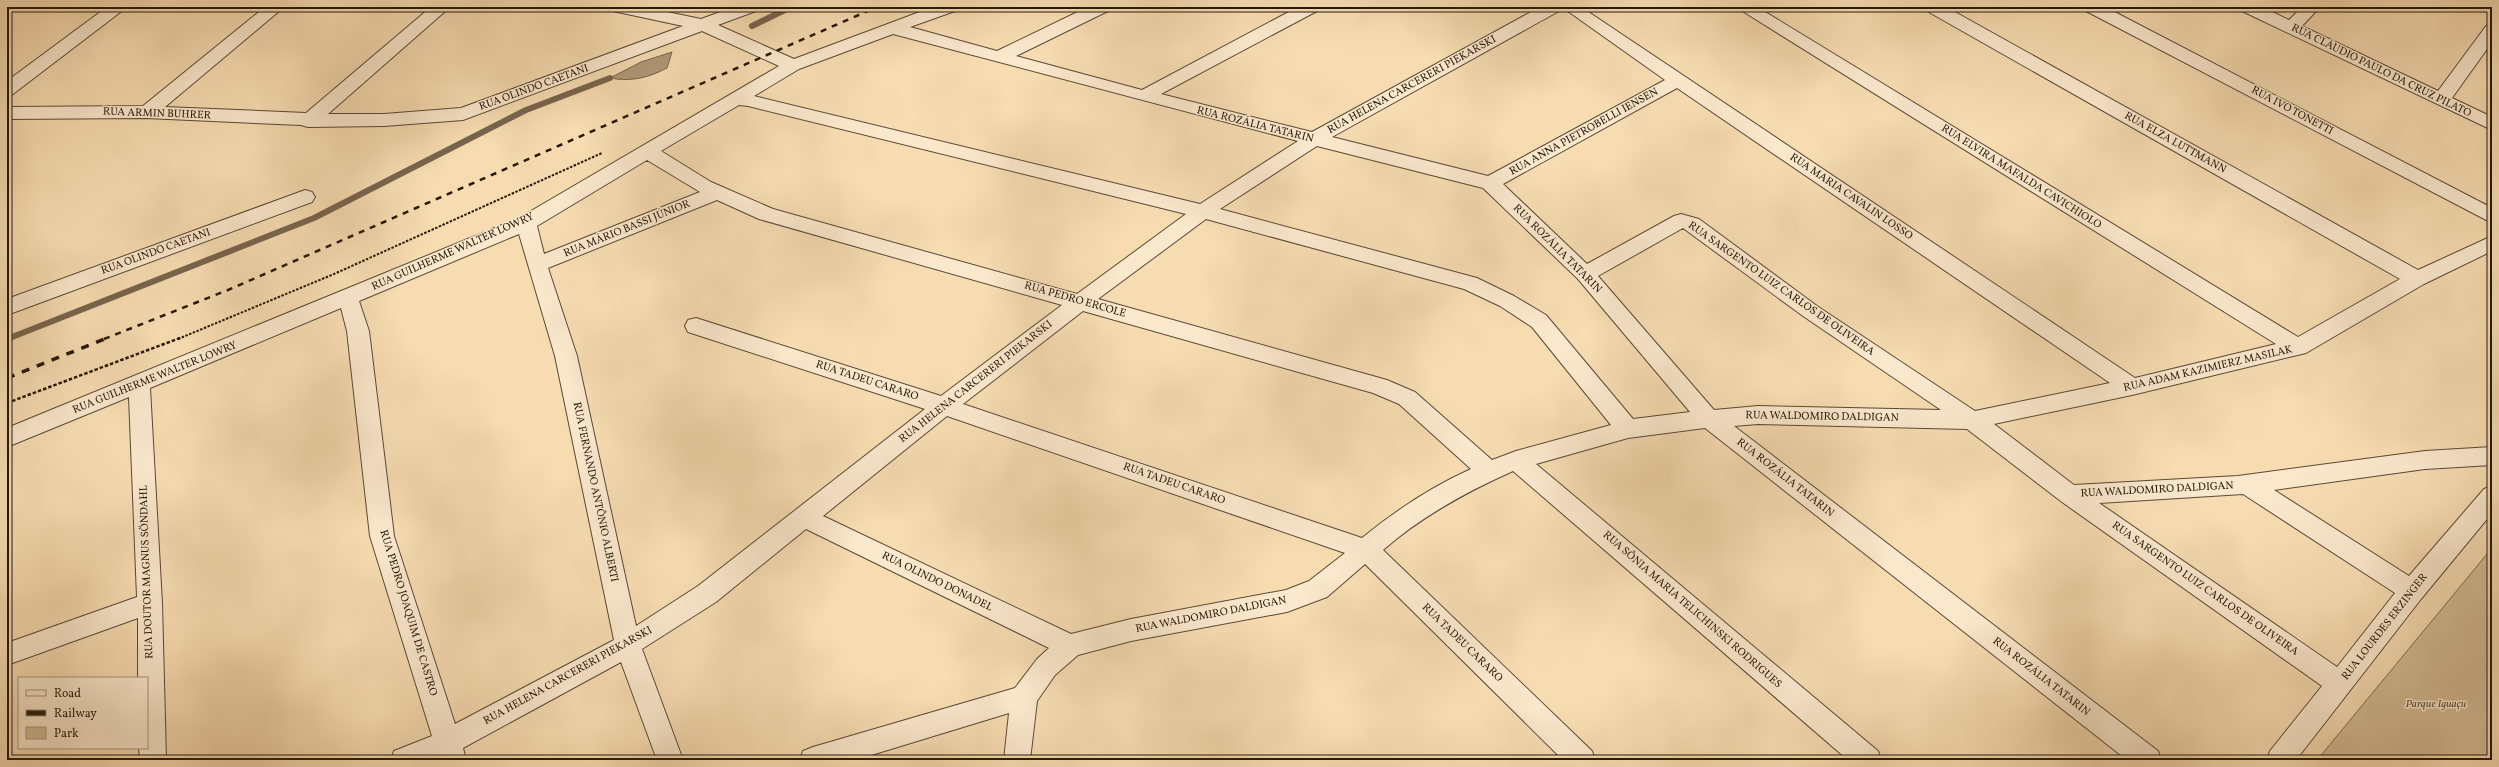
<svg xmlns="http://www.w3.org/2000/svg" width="2499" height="767" viewBox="0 0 2499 767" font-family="Vollkorn,serif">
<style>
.green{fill:#d3bb95;stroke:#7c6a50}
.water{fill:#af9979;stroke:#77654d}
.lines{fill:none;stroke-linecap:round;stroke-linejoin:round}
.stream-far1{stroke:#77654d;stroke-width:6}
.stream{stroke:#77654d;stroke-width:8}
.street-casing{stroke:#594934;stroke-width:2}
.path-far1{stroke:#24180a;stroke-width:2;stroke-dasharray:2.5 1.5;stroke-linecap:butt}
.path{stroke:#24180a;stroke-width:2.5;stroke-dasharray:3.5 2;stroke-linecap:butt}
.street{fill:#fae8cd;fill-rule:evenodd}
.rail-far1{stroke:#24180a;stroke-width:2.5;stroke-dasharray:6 6;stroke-linecap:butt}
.rail{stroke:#24180a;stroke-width:3.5;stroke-dasharray:8 8;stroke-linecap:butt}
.labels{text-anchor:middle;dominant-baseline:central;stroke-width:3;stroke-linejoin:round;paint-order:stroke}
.street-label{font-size:11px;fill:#24180a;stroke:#fae8cd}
.park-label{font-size:11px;font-style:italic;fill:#594934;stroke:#fae8cd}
</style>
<rect width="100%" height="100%" fill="#f7dcb2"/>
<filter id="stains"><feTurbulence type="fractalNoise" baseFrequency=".005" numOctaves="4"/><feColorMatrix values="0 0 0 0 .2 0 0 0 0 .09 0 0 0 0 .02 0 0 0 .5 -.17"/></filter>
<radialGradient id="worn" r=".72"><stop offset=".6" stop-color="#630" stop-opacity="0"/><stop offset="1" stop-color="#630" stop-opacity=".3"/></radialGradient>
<path class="green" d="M 2492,548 L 2492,760 L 2317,760 L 2318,759 Z"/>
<path class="water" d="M 672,52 L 667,68 C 648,78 631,82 610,78 L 641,62 Z"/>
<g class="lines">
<path class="stream-far1" d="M 752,26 L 791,7
M 7,339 L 314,218 L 526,110 L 610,78"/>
<path class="stream" d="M 7,339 L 9,338"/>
<defs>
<path id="street" d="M 107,7 L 127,7 L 13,94 L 7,96 L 7,81 Z
M 265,7 L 284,7 L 165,107 L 306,113 L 431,7 L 450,7 L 328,114 L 384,114 L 461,108 L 683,26 L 613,11 L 610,7 L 643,7 L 701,19 L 734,7 L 759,7 L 756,11 L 718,25 L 794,59 L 933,7 L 958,7 L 955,11 L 910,27 L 997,51 L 1088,7 L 1111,7 L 1108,11 L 1016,56 L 1142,90 L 1298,7 L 1320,7 L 1317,11 L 1161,94 L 1312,132 L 1540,7 L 1581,7 L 2135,378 L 2276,344 L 1736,7 L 1757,7 L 2298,337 L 2400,279 L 1927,11 L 1924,7 L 1946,7 L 2418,270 L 2492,236 L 2492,251 L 2424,284 L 2306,353 L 2132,395 L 1994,424 L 2074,485 L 2238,476 L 2425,451 L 2492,447 L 2492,465 L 2425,469 L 2274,490 L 2409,576 L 2484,489 L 2492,486 L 2492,513 L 2421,599 L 2296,760 L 2267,760 L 2270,751 L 2322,686 L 2062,502 L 1967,429 L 1758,424 L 1734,426 L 2158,751 L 2161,760 L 2127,760 L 1705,428 L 1628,438 L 1536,464 L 1878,751 L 1881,760 L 1848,760 L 1513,471 C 1466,492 1422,516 1383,550 L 1592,751 L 1595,760 L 1563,760 L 1365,564 L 1327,597 L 1287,612 L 1131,641 L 1078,655 L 1055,675 L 1037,701 L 1030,760 L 1004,760 L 1009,713 L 855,760 L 800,760 L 803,751 L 813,747 L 1015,688 L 1037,659 L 1049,648 L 806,529 L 716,602 L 642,649 L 683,760 L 657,760 L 621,662 L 463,748 L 466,760 L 391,760 L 394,751 L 432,736 L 370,536 L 347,331 L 341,308 L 150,388 L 162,603 L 166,760 L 140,760 L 139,748 L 147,748 L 147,678 L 138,678 L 138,618 L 7,665 L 7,643 L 137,597 L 129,397 L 7,447 L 7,428 L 519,218 L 779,66 L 702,31 L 463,120 L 384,126 L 308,127 L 301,125 L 146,118 L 7,119 L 7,107 L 143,106 ZM 1562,7 L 1665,80 L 1488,176 L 1332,137 L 1559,11 ZM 893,34 L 1298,141 L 1200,204 L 754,96 L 799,69 ZM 1677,88 L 2110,383 L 1975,411 L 1817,306 L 1699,219 L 1681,214 L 1674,216 L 1587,264 L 1503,184 ZM 739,105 L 748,106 L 1186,214 L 1077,294 L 773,209 L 711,182 L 661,151 ZM 1317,146 L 1483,188 L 1578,279 L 1690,412 L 1633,419 L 1546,315 L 1514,296 L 1477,278 L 1220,209 ZM 647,160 L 700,192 L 544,254 L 537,226 ZM 717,200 L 759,219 L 1062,305 L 941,396 L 696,318 L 688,320 L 685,326 L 688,332 L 925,409 L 698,586 L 636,626 L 577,356 L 548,268 ZM 1206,219 L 1464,289 L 1500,306 L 1532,327 L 1611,425 L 1516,451 L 1492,460 L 1415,392 L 1387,380 L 1098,299 ZM 1683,228 L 1803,316 L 1941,410 L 1758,406 L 1714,410 L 1598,276 ZM 519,234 L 555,356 L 614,640 L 455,724 L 394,536 L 369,331 L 359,301 ZM 1083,311 L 1373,393 L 1399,404 L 1471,469 C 1431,487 1395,511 1362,538 L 963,404 ZM 947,416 L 1345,553 L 1309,581 L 1286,590 L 1131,619 L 1071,634 L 823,516 ZM 2243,494 L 2395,593 L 2337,667 L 2099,503 Z
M 2083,7 L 2105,7 L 2492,208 L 2492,223 L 2086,11 Z
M 2239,7 L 2262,7 L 2289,20 L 2302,7 L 2320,7 L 2302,26 L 2438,91 L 2486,26 L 2492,25 L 2492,42 L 2452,98 L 2492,117 L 2492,130 L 2242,11 Z
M 305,190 L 312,192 L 315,197 L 312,202 L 7,315 L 7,299 Z"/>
</defs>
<use href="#street" class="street-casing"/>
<path class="path-far1" d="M 178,339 L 334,274 L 602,153"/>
<path class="path" d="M 7,403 L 180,338"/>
<use href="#street" class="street"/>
<path class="rail-far1" d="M 104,339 L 228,290 L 877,7"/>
<path class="rail" d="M 7,378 L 107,338"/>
</g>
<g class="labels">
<g class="street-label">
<text transform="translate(2381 71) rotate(26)">RUA CLÁUDIO PAULO DA CRUZ PILATO</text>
<text transform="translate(1412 85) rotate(-29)">RUA HELENA CARCERERI PIEKARSKI</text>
<text transform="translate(534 88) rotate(-20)">RUA OLINDO CAETANI</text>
<text transform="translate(2292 111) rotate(28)">RUA IVO TONETTI</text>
<text transform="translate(157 114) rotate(2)">RUA ARMIN BUHRER</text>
<text transform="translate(1255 125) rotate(14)">RUA ROZÁLIA TATARIN</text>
<text transform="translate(1584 132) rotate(-29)">RUA ANNA PIETROBELLI IENSEN</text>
<text transform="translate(2175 143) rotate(29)">RUA ELZA LUTTMANN</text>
<text transform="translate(2021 177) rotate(32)">RUA ELVIRA MAFALDA CAVICHIOLO</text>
<text transform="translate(1851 197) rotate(34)">RUA MARIA CAVALIN LOSSO</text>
<text transform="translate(627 229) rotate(-22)">RUA MÁRIO BASSI JÚNIOR</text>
<text transform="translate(1557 249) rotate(45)">RUA ROZÁLIA TATARIN</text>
<text transform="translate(156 252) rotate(-20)">RUA OLINDO CAETANI</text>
<text transform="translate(453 252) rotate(-24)">RUA GUILHERME WALTER LOWRY</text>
<text transform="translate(1781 289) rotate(35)">RUA SARGENTO LUIZ CARLOS DE OLIVEIRA</text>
<text transform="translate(1075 300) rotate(16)">RUA PEDRO ERCOLE</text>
<text transform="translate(2208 369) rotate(-13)">RUA ADAM KAZIMIERZ MASILAK</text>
<text transform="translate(155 378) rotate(-22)">RUA GUILHERME WALTER LOWRY</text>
<text transform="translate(867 381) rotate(18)">RUA TADEU CARARO</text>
<text transform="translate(976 382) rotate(-38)">RUA HELENA CARCERERI PIEKARSKI</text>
<text transform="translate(1822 417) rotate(1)">RUA WALDOMIRO DALDIGAN</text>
<text transform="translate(1785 478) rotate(38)">RUA ROZÁLIA TATARIN</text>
<text transform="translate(1174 484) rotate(19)">RUA TADEU CARARO</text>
<text transform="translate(2157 490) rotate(-3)">RUA WALDOMIRO DALDIGAN</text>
<text transform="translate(595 492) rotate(78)">RUA FERNANDO ANTÔNIO ALBERTI</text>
<text transform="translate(147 572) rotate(-92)">RUA DOUTOR MAGNUS SÖNDAHL</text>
<text transform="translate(937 582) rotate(26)">RUA OLINDO DONADEL</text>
<text transform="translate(2205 589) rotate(35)">RUA SARGENTO LUIZ CARLOS DE OLIVEIRA</text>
<text transform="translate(1692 610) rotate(41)">RUA SÔNIA MARIA TELICHINSKI RODRIGUES</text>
<text transform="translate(408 613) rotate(73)">RUA PEDRO JOAQUIM DE CASTRO</text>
<text transform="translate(1211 615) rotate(-11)">RUA WALDOMIRO DALDIGAN</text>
<text transform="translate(2385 627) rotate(-52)">RUA LOURDES ERZINGER</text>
<text transform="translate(1462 643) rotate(44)">RUA TADEU CARARO</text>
<text transform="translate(568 676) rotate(-29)">RUA HELENA CARCERERI PIEKARSKI</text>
<text transform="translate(2041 677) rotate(38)">RUA ROZÁLIA TATARIN</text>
</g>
<g class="park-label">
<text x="2436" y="704">Parque Iguaçu</text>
</g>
</g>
<rect width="2499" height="767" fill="none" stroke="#f7dcb2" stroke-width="24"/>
<rect x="8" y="8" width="2483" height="751" fill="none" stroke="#24180a" stroke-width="2"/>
<rect x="12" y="12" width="2475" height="743" fill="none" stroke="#24180a"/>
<rect x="18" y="677" width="130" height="72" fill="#fae8cd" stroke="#a4957f"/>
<rect x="26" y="690" width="20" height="6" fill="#fae8cd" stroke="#a4957f"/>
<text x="54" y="697" font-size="12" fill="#24180a">Road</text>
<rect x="26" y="710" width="20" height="6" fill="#24180a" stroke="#a4957f"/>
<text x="54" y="717" font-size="12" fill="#24180a">Railway</text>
<rect x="26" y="727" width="20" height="12" fill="#d3bb95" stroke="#a4957f"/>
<text x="54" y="737" font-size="12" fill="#24180a">Park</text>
<rect width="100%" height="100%" filter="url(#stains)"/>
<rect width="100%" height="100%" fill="url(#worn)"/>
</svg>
